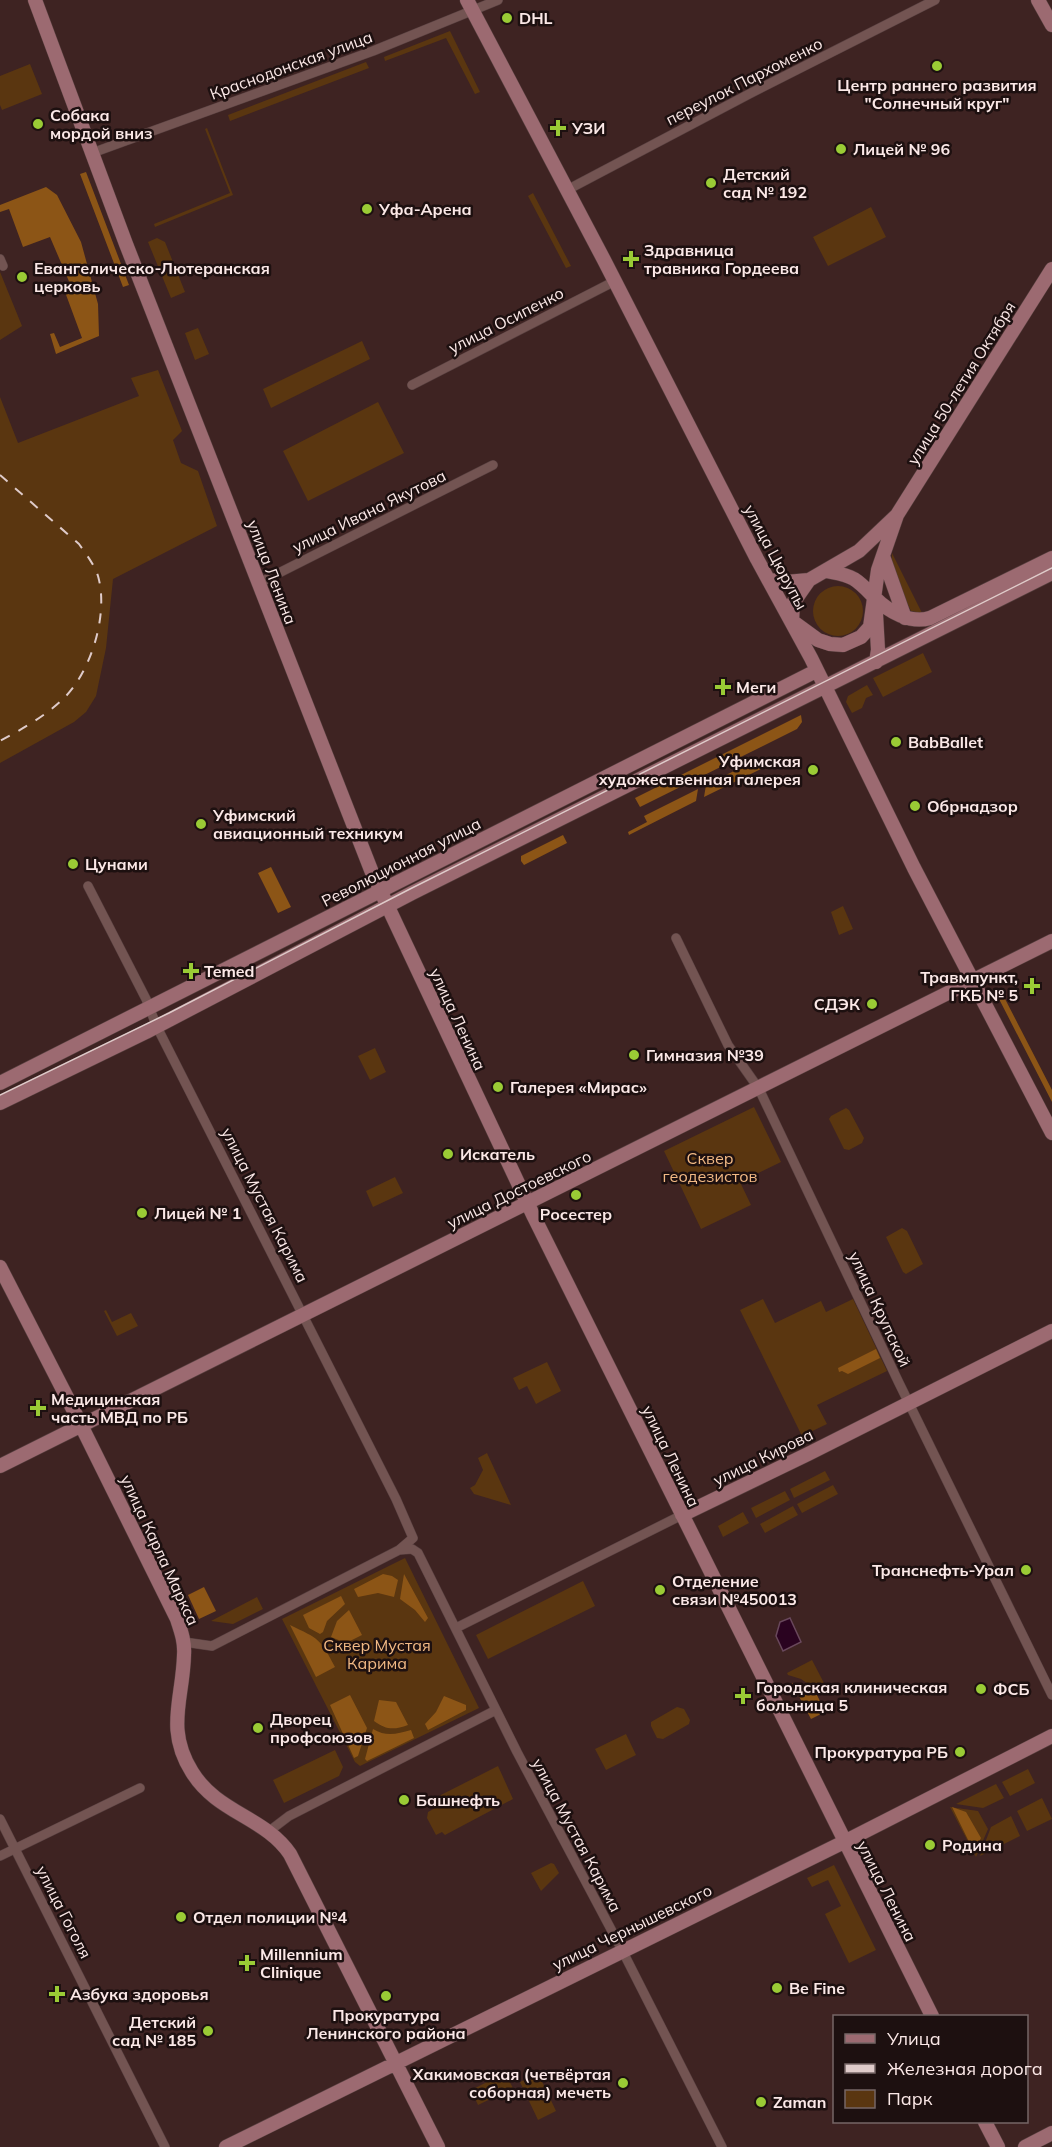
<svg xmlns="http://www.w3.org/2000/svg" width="1052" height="2147" viewBox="0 0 1052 2147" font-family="Mulish,sans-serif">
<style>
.green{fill:#5a3610}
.forest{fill:#8c5516}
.water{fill:#2a0320;stroke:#69485c;stroke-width:1.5}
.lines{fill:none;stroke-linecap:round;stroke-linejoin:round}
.street-casing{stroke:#584040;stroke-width:10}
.secondary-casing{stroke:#584040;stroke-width:15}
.street{stroke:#735452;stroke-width:9}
.secondary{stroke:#9c6a71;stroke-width:14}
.tram{stroke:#dfcbca;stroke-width:1.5}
.rail{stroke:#dfcbca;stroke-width:2;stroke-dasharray:10 10;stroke-linecap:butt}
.poi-dot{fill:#9acb35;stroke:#1d1010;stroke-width:2}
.labels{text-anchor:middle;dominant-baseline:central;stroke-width:5;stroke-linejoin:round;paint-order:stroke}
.poi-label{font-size:16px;font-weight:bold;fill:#fbe8e7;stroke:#1d1010;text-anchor:start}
.street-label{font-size:16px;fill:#fbe8e7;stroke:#1d1010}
.park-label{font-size:16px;fill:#f3ba85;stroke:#1d1010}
</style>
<rect width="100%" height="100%" fill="#3e2322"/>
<path class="green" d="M 450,31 L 480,92 L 475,94 L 446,38 L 385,61 L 384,57 Z
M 366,62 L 369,68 L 230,121 L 228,115 Z
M 30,64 L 42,94 L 2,110 L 0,105 L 0,76 Z
M 207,128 L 233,195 L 155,227 L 154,224 L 230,193 L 205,129 Z
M 533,193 L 571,266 L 566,268 L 528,196 Z
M 871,207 L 886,237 L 828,266 L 813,237 Z
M 157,238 L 165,242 L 185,292 L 171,298 L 148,242 Z
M 0,272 L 22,326 L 0,340 Z
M 198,328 L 209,354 L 195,360 L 185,333 Z
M 362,341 L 370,359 L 271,408 L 263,389 Z
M 158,370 L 182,431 L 173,440 L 181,463 L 198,471 L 217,526 L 113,579 L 106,648 L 96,696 L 86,712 L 74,722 L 0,763 L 0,397 L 18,443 L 139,396 L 131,378 Z
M 378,402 L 404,453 L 308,501 L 283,451 Z
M 892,553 L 922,613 L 911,611 L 891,569 Z
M813 611a25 25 0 1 1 50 0a25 25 0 1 1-50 0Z
M 923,653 L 932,672 L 883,697 L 873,678 Z
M 867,685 L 873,695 L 866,698 L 862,708 L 852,713 L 846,702 L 848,696 Z
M 843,906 L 853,929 L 839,935 L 831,912 Z
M 375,1048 L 386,1072 L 370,1080 L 358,1056 Z
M 754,1107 L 781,1162 L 740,1182 L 751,1205 L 701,1229 L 664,1151 Z
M 846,1108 L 849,1110 L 864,1138 L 862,1143 L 849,1150 L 844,1149 L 829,1119 L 831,1116 Z
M 395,1177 L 403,1193 L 373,1207 L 366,1191 Z
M 902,1228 L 907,1231 L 923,1264 L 906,1274 L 903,1272 L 886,1237 Z
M 763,1299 L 775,1323 L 821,1301 L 826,1312 L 853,1299 L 887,1371 L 817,1405 L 827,1424 L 802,1436 L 740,1310 Z
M 106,1310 L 112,1322 L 131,1313 L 138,1326 L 117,1336 L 104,1311 Z
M 547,1362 L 561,1391 L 536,1404 L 527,1386 L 519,1390 L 513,1378 Z
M 487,1453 L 511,1505 L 474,1494 L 470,1488 L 475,1485 L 483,1470 L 478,1458 Z
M 825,1471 L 830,1480 L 794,1498 L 790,1489 Z
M 833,1485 L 838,1494 L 802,1513 L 797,1504 Z
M 785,1491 L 790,1500 L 756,1518 L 751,1508 Z
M 793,1506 L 798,1515 L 765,1533 L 760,1524 Z
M 743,1512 L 749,1523 L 723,1537 L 718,1526 Z
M 405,1558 L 479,1708 L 360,1766 L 355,1762 L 282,1619 Z
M 583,1581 L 595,1606 L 488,1659 L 476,1635 Z
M 257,1597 L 263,1609 L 233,1624 L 211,1621 Z
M 812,1660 L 824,1683 L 814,1688 L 801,1679 L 788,1675 L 787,1673 Z
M 677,1707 L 684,1709 L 690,1720 L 689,1724 L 663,1739 L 657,1738 L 651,1726 L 651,1722 Z
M 626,1734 L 636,1755 L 606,1770 L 595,1749 Z
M 335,1750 L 343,1767 L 339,1776 L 284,1803 L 273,1780 Z
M 498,1766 L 513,1799 L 445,1835 L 442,1832 L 436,1835 L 427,1818 L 428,1812 L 437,1807 L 433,1799 Z
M 1028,1769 L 1035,1783 L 1010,1796 L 1002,1782 Z
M 996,1784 L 1004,1798 L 983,1808 L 956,1804 Z
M 1042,1798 L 1052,1819 L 1027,1831 L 1017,1811 Z
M 950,1807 L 978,1811 L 988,1829 L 976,1857 Z
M 1011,1816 L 1020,1836 L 980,1856 L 991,1827 Z
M 551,1863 L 554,1864 L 559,1873 L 541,1891 L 531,1873 Z
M 834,1865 L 876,1950 L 849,1963 L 825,1914 L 841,1906 L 828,1880 L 812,1887 L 807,1878 Z
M 505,2073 L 513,2088 L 478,2105 L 471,2090 Z
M 538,2073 L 556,2111 L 538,2120 L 520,2082 Z"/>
<path class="forest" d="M 86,172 L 129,285 L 123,287 L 80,174 Z
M 46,187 L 57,195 L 81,242 L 98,304 L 99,336 L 56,354 L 50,334 L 54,333 L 60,347 L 82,338 L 65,292 L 71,286 L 50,237 L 23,247 L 9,209 L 0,212 L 0,205 Z
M 801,715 L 802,722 L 797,729 L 640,807 L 635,798 Z
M 760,758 L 765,767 L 704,797 L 706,785 Z
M 698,789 L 696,801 L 629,835 L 628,832 L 647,822 L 644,816 Z
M 563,835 L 567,843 L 524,865 L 521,861 L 521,856 Z
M 271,867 L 291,907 L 278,913 L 258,873 Z
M 1003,995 L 1052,1090 L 1052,1102 L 998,997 Z
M 876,1349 L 880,1358 L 848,1374 L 842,1371 L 839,1372 L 838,1368 Z
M 383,1574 L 392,1576 L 398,1580 L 394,1597 L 378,1593 L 358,1597 L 354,1589 Z
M 404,1574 L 428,1618 L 425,1622 L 415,1610 L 400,1599 Z
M 204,1587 L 216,1611 L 199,1619 L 188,1595 Z
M 341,1596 L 345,1604 L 327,1621 L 323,1632 L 320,1634 L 309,1628 L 303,1615 Z
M 349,1610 L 362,1635 L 346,1643 L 331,1637 L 337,1621 Z
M 290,1625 C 319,1639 320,1638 335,1667 L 316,1677 Z
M 792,1683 L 817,1695 L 823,1707 L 821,1714 L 811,1719 Z
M 350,1695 L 367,1728 L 358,1756 L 354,1758 L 330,1705 Z
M 444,1696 L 466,1705 L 466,1710 L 428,1730 L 425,1724 L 436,1712 Z
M 379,1700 L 396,1702 L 408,1725 C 394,1730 386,1730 374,1721 Z
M 373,1729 C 386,1737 397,1734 411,1730 L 414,1738 L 367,1761 L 365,1759 Z
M 952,1807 L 966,1812 L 981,1838 L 974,1852 Z"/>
<path class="water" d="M 790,1618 L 801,1642 L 783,1651 L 776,1636 L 780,1622 Z"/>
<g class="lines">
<defs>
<path id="street" d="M 92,153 L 373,51 L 498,0
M 567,190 L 751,93 L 935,0
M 0,259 L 3,266
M 412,385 L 615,281
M 259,583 L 493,465
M 88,886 L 146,999 L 157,1027 L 396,1499 L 413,1538 L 399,1550 L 212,1646 L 184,1642
M 676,938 L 728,1045 L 759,1089 L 899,1383 L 1052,1695
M 399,1550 L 412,1549 L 418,1553 L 517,1752 L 622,1950 L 722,2147
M 456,1628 L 682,1515
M 0,1819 L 165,2147
M 268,1832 L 289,1816 L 496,1710
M 0,1856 L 140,1788"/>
<path id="secondary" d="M 35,0 L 126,244 L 373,875 L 534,1217 L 932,2016
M 467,0 L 604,260 L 757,559 L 811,658 L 914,868 L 1052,1133
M 1038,0 L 1052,25
M 897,515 L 878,570 L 870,627 L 861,637 L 843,645 L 830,644 L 818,640 L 792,621 L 793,603 L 809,580 L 859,551 L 897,515 L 1052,269
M 883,556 L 905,618
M 826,571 C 835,573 845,574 854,579 C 862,584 868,591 875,598 C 889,612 911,624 930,618 L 1052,558
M 769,580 L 786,582 L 809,580
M 876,662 L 878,650 L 876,614
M 0,1083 L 816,671
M 0,1103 L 146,1032 L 412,893 L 1052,573
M 0,1267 L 76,1415 L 177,1619 C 181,1631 185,1642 184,1655 C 183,1699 165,1729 192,1772 C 217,1813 265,1817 290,1854 L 438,2147
M 0,1466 L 1052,941
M 682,1515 L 808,1454 L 1052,1331
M 985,2122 L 998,2147
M 226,2147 L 844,1842 L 1052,1736
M 1025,2147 L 1052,2133"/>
</defs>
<use href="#street" class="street-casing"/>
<use href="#secondary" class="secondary-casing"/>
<use href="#street" class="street"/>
<use href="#secondary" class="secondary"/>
<path class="tram" d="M 0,1095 L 169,1013 L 410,889 L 1052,568"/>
<path class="rail" d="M 0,475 L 79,544 C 86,554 94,564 98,576 C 109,614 91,673 62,700 C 44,717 22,729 0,741"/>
</g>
<g class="poi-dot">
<circle cx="507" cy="18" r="6"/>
<circle cx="937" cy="66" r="6"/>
<circle cx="38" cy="124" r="6"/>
<path d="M555 119h6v6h6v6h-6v6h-6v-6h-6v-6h6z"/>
<circle cx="841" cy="149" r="6"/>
<circle cx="711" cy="183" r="6"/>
<circle cx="367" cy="209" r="6"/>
<path d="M628 250h6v6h6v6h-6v6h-6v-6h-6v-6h6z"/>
<circle cx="22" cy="277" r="6"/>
<path d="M720 678h6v6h6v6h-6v6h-6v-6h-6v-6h6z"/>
<circle cx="896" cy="742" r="6"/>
<circle cx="813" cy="770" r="6"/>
<circle cx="915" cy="806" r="6"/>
<circle cx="201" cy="824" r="6"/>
<circle cx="73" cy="864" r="6"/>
<path d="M188 962h6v6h6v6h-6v6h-6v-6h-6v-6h6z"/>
<path d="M1029 977h6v6h6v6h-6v6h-6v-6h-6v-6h6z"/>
<circle cx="872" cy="1004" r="6"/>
<circle cx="634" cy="1055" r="6"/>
<circle cx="498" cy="1087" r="6"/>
<circle cx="448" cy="1154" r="6"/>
<circle cx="576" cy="1195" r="6"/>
<circle cx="142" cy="1213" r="6"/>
<path d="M35 1399h6v6h6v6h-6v6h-6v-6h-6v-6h6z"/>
<circle cx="1026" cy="1570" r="6"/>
<circle cx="660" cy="1590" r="6"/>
<circle cx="981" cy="1689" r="6"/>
<path d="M740 1687h6v6h6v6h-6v6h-6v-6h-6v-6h6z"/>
<circle cx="258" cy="1728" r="6"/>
<circle cx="960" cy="1752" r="6"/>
<circle cx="404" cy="1800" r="6"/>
<circle cx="930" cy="1845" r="6"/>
<circle cx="181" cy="1917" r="6"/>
<path d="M244 1954h6v6h6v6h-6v6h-6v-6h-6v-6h6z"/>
<circle cx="777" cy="1988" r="6"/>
<path d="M54 1985h6v6h6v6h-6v6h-6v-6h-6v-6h6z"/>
<circle cx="386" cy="1996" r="6"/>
<circle cx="208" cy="2031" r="6"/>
<circle cx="623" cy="2083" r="6"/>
<circle cx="761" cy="2102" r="6"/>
</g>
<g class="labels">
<g class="poi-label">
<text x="519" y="18">DHL</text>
<text x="937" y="85" text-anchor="middle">Центр раннего развития<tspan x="937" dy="18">"Солнечный круг"</tspan></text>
<text x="50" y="115">Собака<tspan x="50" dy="18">мордой вниз</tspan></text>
<text x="572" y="128">УЗИ</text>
<text x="853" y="149">Лицей № 96</text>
<text x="723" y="174">Детский<tspan x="723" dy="18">сад № 192</tspan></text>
<text x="379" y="209">Уфа-Арена</text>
<text x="644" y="250">Здравница<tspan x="644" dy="18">травника Гордеева</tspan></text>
<text x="34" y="268">Евангелическо-Лютеранская<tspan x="34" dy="18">церковь</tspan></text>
<text x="736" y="687">Меги</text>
<text x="908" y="742">BabBallet</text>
<text x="801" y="761" text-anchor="end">Уфимская<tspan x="801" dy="18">художественная галерея</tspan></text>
<text x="927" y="806">Обрнадзор</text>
<text x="213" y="815">Уфимский<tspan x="213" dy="18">авиационный техникум</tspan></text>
<text x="85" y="864">Цунами</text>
<text x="204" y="971">Temed</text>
<text x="1018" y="977" text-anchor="end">Травмпункт,<tspan x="1018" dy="18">ГКБ № 5</tspan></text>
<text x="860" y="1004" text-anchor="end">СДЭК</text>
<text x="646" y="1055">Гимназия №39</text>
<text x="510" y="1087">Галерея «Мирас»</text>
<text x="460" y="1154">Искатель</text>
<text x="154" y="1213">Лицей № 1</text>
<text x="576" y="1214" text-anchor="middle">Росестер</text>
<text x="51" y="1399">Медицинская<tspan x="51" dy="18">часть МВД по РБ</tspan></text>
<text x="1014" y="1570" text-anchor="end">Транснефть-Урал</text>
<text x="672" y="1581">Отделение<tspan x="672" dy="18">связи №450013</tspan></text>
<text x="756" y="1687">Городская клиническая<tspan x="756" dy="18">больница 5</tspan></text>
<text x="993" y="1689">ФСБ</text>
<text x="270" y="1719">Дворец<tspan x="270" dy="18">профсоюзов</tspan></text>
<text x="948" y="1752" text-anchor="end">Прокуратура РБ</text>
<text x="416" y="1800">Башнефть</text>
<text x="942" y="1845">Родина</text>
<text x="193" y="1917">Отдел полиции №4</text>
<text x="260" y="1954">Millennium<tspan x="260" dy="18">Clinique</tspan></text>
<text x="789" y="1988">Be Fine</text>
<text x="70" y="1994">Азбука здоровья</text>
<text x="386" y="2015" text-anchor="middle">Прокуратура<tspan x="386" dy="18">Ленинского района</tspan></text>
<text x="196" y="2022" text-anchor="end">Детский<tspan x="196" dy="18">сад № 185</tspan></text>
<text x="611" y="2074" text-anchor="end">Хакимовская (четвёртая<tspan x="611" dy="18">соборная) мечеть</tspan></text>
<text x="773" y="2102">Zaman</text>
</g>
<g class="street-label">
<text transform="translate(291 65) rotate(-20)">Краснодонская улица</text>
<text transform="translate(744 81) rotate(-27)">переулок Пархоменко</text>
<text transform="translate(506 320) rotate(-27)">улица Осипенко</text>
<text transform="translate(961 383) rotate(-58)">улица 50-летия Октября</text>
<text transform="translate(369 511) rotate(-26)">улица Ивана Якутова</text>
<text transform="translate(776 557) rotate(62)">улица Цюрупы</text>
<text transform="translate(272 572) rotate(69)">улица Ленина</text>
<text transform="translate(401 862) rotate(-27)">Революционная улица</text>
<text transform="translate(458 1019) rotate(65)">улица Ленина</text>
<text transform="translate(519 1189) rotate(-26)">улица Достоевского</text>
<text transform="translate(265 1205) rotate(63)">улица Мустая Карима</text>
<text transform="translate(880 1309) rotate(65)">улица Крупской</text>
<text transform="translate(671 1456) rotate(64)">улица Ленина</text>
<text transform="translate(763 1457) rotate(-26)">улица Кирова</text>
<text transform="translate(160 1550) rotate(65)">улица Карла Маркса</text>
<text transform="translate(577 1835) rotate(62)">улица Мустая Карима</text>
<text transform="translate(887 1891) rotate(63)">улица Ленина</text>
<text transform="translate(64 1912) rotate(63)">улица Гоголя</text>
<text transform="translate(632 1927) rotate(-26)">улица Чернышевского</text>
</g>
<g class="park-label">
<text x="710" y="1158">Сквер<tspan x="710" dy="18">геодезистов</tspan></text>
<text x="377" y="1645">Сквер Мустая<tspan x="377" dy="18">Карима</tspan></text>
</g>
</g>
<rect x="833" y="2015" width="195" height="108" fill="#1d1010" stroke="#766666" stroke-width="1.5"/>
<rect x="845" y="2034" width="30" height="9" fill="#9c6a71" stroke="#766666" stroke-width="1.5"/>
<text x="887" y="2045" font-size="18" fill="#fbe8e7">Улица</text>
<rect x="845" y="2064" width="30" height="9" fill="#dfcbca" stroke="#766666" stroke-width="1.5"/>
<text x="887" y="2075" font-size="18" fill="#fbe8e7">Железная дорога</text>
<rect x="845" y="2090" width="30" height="18" fill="#5a3610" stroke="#766666" stroke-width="1.5"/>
<text x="887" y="2105" font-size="18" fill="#fbe8e7">Парк</text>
</svg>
